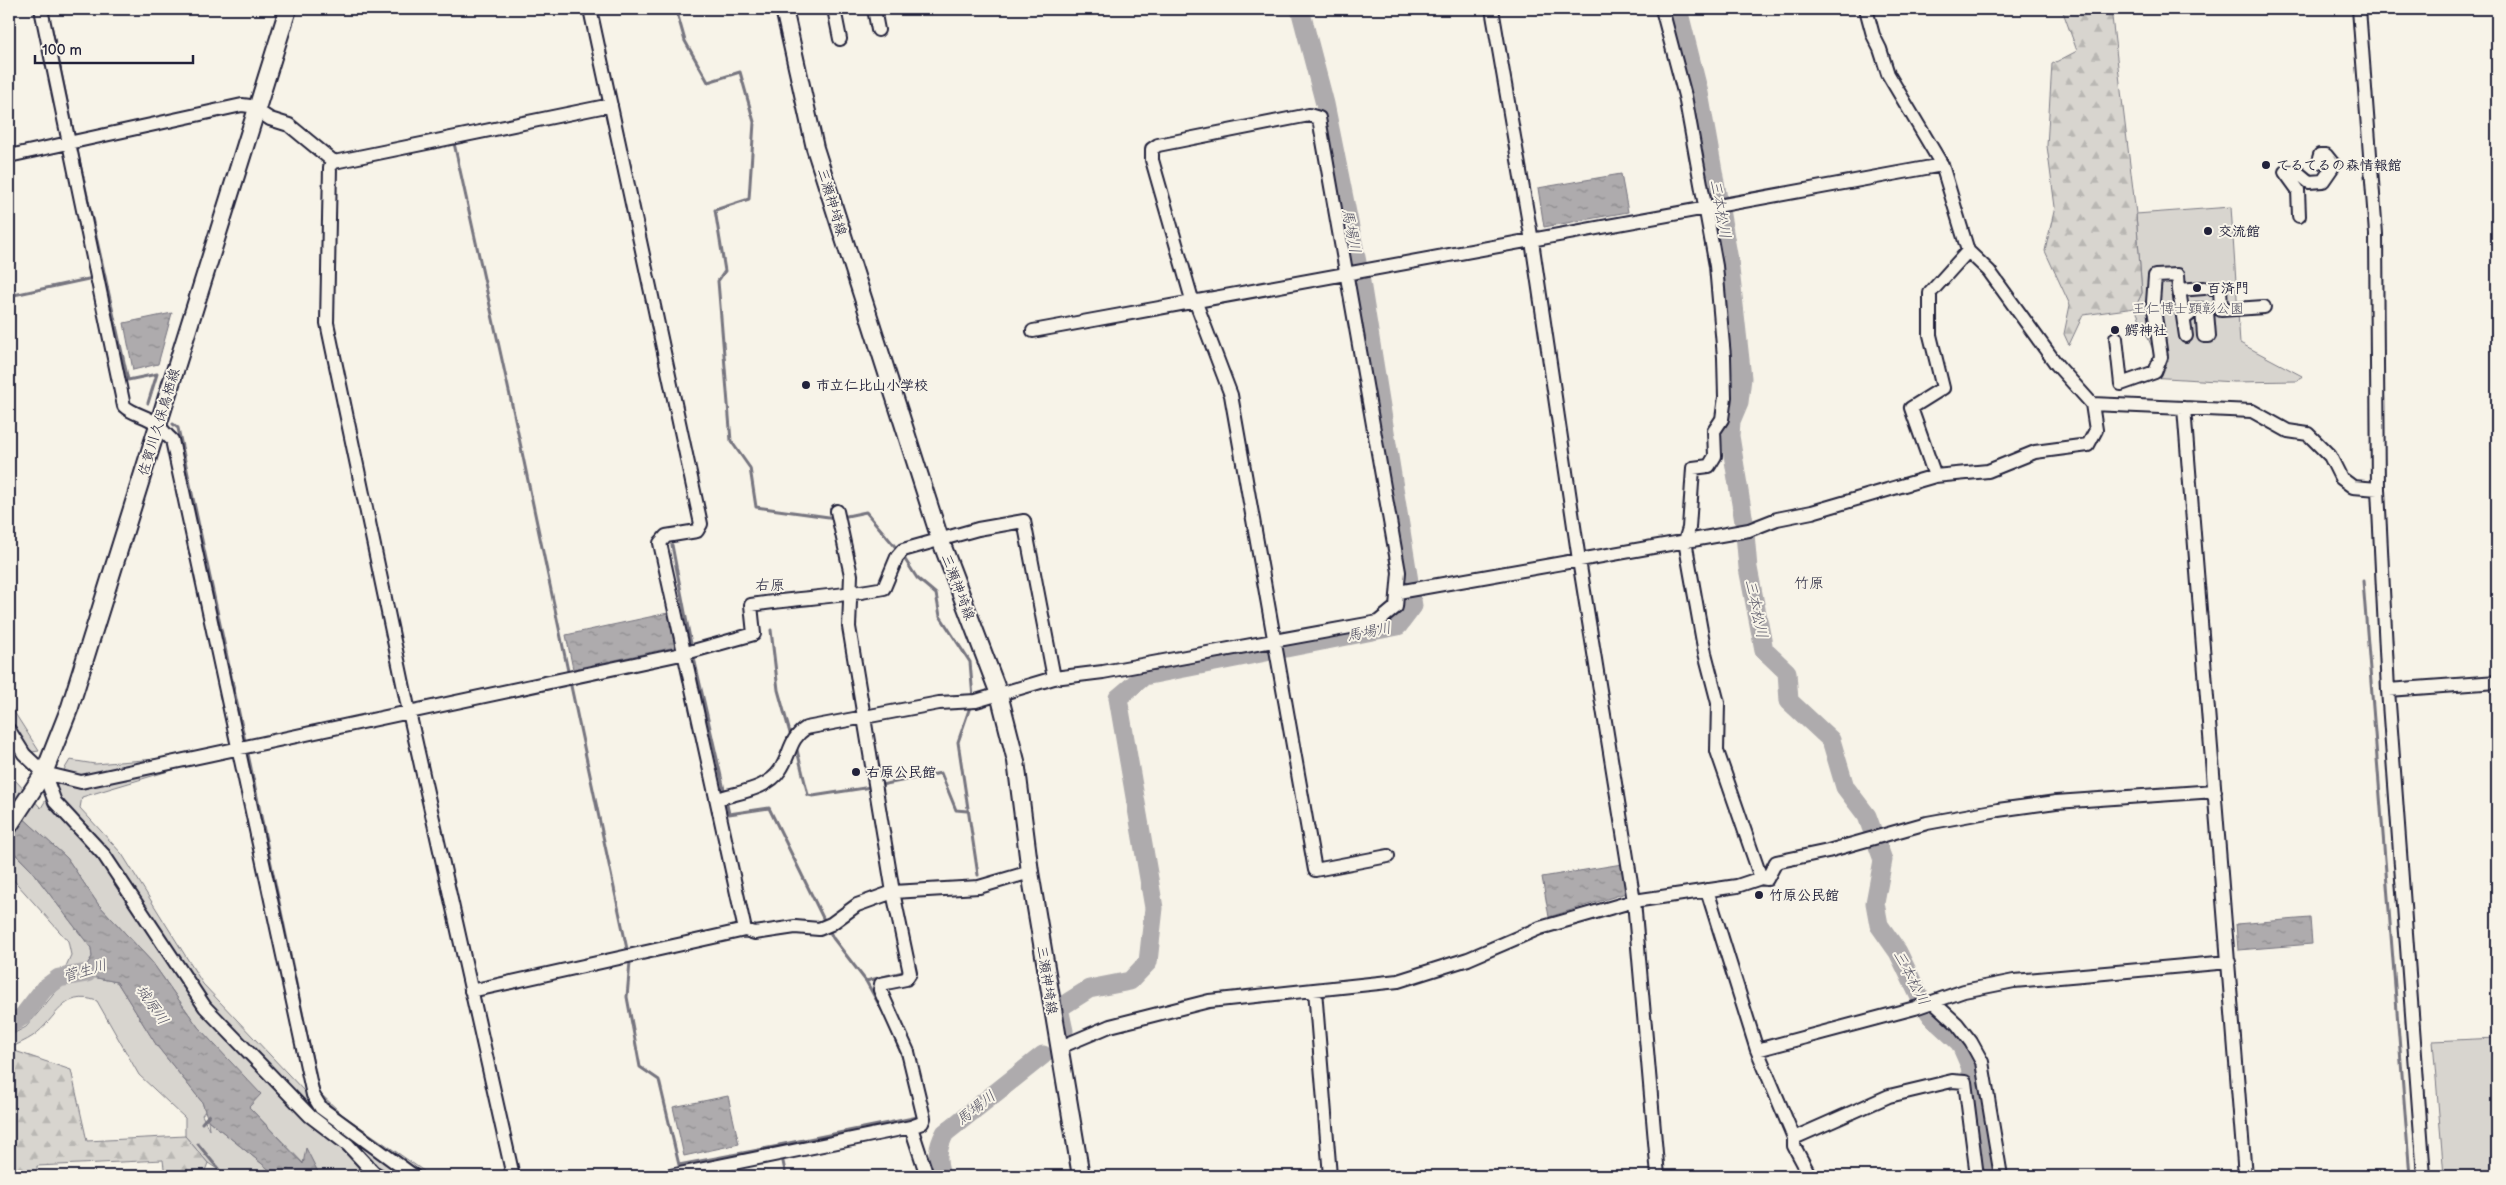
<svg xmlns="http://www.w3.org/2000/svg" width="2506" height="1185" viewBox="0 0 2506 1185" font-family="'Balsamiq Sans','Klee One',sans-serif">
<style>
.green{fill:#d8d5cf;stroke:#7d7c85}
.forest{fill:url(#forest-firs);stroke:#7d7c85}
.water{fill:url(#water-ripples);stroke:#76747f}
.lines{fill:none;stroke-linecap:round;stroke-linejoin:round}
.stream{stroke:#76747f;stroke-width:3}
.river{stroke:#aeabad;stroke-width:19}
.minor-casing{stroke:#22223b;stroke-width:16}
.major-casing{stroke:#22223b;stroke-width:20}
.minor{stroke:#f7f3e8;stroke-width:12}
.major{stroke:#f7f3e8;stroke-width:16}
.poi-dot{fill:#22223b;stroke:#f7f3e8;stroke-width:2}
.labels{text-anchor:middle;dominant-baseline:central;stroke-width:4;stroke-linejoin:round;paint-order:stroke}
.poi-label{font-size:14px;font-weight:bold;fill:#22223b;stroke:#f7f3e8;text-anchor:start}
.street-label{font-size:14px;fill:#22223b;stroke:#f7f3e8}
.park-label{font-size:14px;fill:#504f60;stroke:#f7f3e8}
.water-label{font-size:15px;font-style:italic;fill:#535263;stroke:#f7f3e8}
.neighbourhood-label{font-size:15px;fill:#22223b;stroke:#f7f3e8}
</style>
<defs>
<pattern id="forest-firs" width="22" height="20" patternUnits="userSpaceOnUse" patternTransform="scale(1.25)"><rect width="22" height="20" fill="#d8d5cf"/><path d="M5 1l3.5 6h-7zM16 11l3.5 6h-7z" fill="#b9b7b3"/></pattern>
<pattern id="water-ripples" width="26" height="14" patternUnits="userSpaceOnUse" patternTransform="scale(1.25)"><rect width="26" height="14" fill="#aeabad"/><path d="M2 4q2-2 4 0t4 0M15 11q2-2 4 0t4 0" fill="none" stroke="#8d8b8e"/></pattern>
</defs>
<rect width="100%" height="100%" fill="#f7f3e8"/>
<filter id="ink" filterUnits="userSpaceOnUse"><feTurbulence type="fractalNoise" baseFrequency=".02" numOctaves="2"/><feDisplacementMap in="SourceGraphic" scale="10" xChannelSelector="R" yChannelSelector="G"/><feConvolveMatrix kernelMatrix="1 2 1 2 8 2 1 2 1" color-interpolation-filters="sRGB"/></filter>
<g filter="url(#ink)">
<path class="green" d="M 2231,207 L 2240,343 L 2302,376 L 2298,381 L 2234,382 L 2149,377 L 2157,359 L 2135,308 L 2142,293 L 2136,214 Z
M 9,704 L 39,751 L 32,752 L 20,737 L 9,742 Z
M 168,758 L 172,770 L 82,797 L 80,808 L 122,854 L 203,984 L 304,1091 L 321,1094 L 343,1115 L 431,1176 L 320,1176 L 306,1149 L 304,1164 L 249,1107 L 260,1094 L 198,1027 L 152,962 L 98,904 L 67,858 L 9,805 L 9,768 L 15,780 L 41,808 L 70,760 L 95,764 Z
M 9,848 L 31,870 L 91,948 L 92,957 L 86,966 L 63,973 L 71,955 L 68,941 L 9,875 Z
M 92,977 L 117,982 L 157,1046 L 202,1102 L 205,1111 L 202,1115 L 209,1130 L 208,1120 L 277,1176 L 228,1176 L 208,1163 L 185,1136 L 185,1118 L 139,1075 L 97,1001 C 62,989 57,1019 33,1036 C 26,1041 17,1044 9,1049 L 9,1036 L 26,1027 L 64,982 Z
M 2497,1038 L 2497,1176 L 2444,1176 L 2433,1041 Z"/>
<path class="forest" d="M 2062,9 L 2111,9 L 2136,214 L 2142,293 L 2135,308 L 2083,315 L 2069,345 L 2064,334 L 2070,305 L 2045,251 L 2055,207 L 2047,146 L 2052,64 L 2077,51 Z
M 9,1049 L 71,1070 L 87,1141 L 185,1136 L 208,1163 L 203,1176 L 165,1176 L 163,1160 L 37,1166 L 37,1176 L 9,1176 Z"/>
<path class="water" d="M 1621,174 L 1628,212 L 1544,227 L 1538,188 Z
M 172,313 L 158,364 L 133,370 L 124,323 Z
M 668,613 L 675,647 L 573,669 L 566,635 Z
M 9,805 L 67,858 L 98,904 L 152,962 L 198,1027 L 261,1094 L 249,1107 L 303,1164 L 306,1148 L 320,1176 L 277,1176 L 208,1120 L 202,1102 L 157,1046 L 117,982 L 92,977 L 64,982 L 63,973 L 86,966 L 92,957 L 91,948 L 31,870 L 9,847 Z
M 1622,864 L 1626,893 L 1549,917 L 1542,877 Z
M 2310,918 L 2312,944 L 2238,950 L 2236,924 Z
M 728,1096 L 739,1144 L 684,1156 L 673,1107 Z"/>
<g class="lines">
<path class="stream" d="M 676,9 L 685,41 L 708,82 L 740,72 L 754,122 L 749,199 L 715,210 L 725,271 L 718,281 L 731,441 L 750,468 L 756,507 L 836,518
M 52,29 L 74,135
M 454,143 L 514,414 L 568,671
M 76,146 L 128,380 L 157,374 L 148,403
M 9,296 L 93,278
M 173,424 L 178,428 L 245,741
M 842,517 L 866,512 L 898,550
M 672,545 L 691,644
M 902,555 L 917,578 L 936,594 L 940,616 L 970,662 L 973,698
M 2363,581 L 2410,1176
M 771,630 L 778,690 L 790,733
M 694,658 L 725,794
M 571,686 L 627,949
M 971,704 L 958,742 L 978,875
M 797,750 L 808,795 L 813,796 L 871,787
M 248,754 L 314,1069
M 881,785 L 941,773 L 956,810 L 967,811
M 726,800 L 729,814 L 769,808 L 825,922
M 828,928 L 833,938 L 866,981 L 882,1010
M 630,962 L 627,997 L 640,1067 L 659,1080 L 679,1165 L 779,1146
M 866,981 L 903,972 L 905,968
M 891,1029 L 903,1058
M 319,1095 L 334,1110
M 202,1123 L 209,1115
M 198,1144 L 224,1176
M 779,1145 L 918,1117 L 917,1115
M 782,1157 L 786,1176
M 417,1172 L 423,1176"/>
<path class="river" d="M 1678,9 L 1699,93 L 1729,260 L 1742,378 L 1739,402 L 1731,421 L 1730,436 L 1744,522 L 1748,568 L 1764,650 L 1787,672 L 1789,701 L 1831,740 L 1845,787 L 1867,816 L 1883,860 L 1875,903 L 1879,925 L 1898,952 L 1922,1002 L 1934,1019 L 1960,1043 L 1970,1066 L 1988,1176
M 9,1025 L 23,1016 L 44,989 L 59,978 L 87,973
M 1064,1031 L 1059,1008 L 1089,989 L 1130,981 L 1148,962 L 1154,908 L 1118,698 L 1144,676 L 1398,626 L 1413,606 L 1361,282 L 1325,104 L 1300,9
M 941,1176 C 936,1160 937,1148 945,1133 L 1043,1055"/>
<defs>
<path id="minor" d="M 41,9 L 124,406 C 133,415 149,416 158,425 C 163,430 166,435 172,440 L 313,1095 L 321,1108 L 414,1176
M 590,9 L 701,524 L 697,531 L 666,536 L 660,543 L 745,930
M 834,9 L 840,39
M 874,9 L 878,30
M 1492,9 L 1532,241 L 1579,560 L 1634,901 L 1658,1176
M 1662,9 L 1685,96 L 1716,266 L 1724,357 L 1725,397 L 1722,419 L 1714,431 L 1715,456 L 1709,466 L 1693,468 L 1689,528 L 1685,541 L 1705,653 L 1718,703 L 1717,751 L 1761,878
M 2359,9 L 2376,234 L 2378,489 L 2388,690 L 2424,1176
M 9,156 L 242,105 L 250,106 L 270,119 L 289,125 L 334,162
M 2299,216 L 2298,190 L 2285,172 L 2297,172 L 2309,182 L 2323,181 L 2334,165 L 2326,155 L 2320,155 L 2318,162
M 2211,288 L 2220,287 L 2221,310 L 2264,307
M 2179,290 L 2186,336
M 2184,319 L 2196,309 L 2202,309 L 2204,336 L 2209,336 L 2207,312
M 1033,331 L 1942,165
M 2116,338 L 2121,384 L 2155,372 L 2161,357 L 2153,302 L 2155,276 L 2178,275 L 2179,290 L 2204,288
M 2092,404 L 2252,411 L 2288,431 L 2308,434 L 2330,456 L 2341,478 L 2353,487 L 2378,489
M 2184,408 L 2245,1176
M 1935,476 L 1911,408 L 1943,388 L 1930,335 L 1930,293 L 1968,251
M 1398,592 L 1749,530 L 1777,519 L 1812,512 L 1935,476 L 1988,471 L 2035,452 L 2088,445 L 2096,430 L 2092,404 L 2057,365 L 1989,271 L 1968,251 L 1942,165 L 1888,74 L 1880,49 L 1873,35 L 1866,9
M 2388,690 L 2497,682
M 9,730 L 24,754 L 44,773 L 81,782 L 686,653 L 754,634 L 751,605 C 795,598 840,597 884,588 L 897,557 L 903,550 L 978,529 L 1024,521 L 1054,678
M 44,773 L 55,802 L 104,855 L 205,1007 L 310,1116 L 348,1145 L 373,1172 L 380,1176
M 718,799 C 739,792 768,789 780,770 C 791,754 789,739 806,728 L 939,703 L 976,701 L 1054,678 L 1103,672 L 1378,622 L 1396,607 L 1399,572 L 1320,124 L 1319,118 L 1309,115 L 1158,145 L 1152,149 L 1152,160 L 1191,296 L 1196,303 L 1231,395 L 1315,870 L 1388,856
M 1707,890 L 1757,1050 L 1794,1138 L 1794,1146 L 1810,1176
M 1315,990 L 1330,1176
M 471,991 L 745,930 L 755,933 L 795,927 L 819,929 L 831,924 L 857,905 L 893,892 L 979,887 L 1030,872
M 1933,1002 L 1957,1024 L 1971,1042 L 1982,1062 L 2001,1176
M 1058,1048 L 1110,1026 L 1209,1001 L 1398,981 L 1468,959 L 1540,928 L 1634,901 L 1737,886 L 1761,878 L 1767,879 L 1776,862 L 1828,851 L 1927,823 L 1998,810 L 2056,802 L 2215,791
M 1757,1050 L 1915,1008 L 1964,991 L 2014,981 L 2229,962
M 911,1127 L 927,1176
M 1794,1138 L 1889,1096 L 1952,1081 L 1965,1082 L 1977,1176
M 513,1176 L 409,712 L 327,323 L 330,167 L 334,162 L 611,105
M 670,1176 L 911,1127 L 922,1123 L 924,1118 L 908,1052 L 880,990 L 881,984 L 906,979 L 910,973 L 893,892 L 849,627 L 851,575 L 837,511"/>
<path id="major" d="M 784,9 L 815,148 L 940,539 L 999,694 L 1016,761 L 1030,872 L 1081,1176
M 9,826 L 44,773 L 70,707 L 288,9"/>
</defs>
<use href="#minor" class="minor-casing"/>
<use href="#major" class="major-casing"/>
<use href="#minor" class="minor"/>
<use href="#major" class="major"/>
</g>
</g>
<g class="poi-dot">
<circle cx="2266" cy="165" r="5"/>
<circle cx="2208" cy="231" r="5"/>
<circle cx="2197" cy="288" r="5"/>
<circle cx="2115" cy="330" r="5"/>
<circle cx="806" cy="385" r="5"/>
<circle cx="856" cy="772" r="5"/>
<circle cx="1759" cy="895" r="5"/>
</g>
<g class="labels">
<g class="poi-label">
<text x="2276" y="165">てるてるの森情報館</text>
<text x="2218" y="231">交流館</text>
<text x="2207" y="288">百済門</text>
<text x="2125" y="330">鰐神社</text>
<text x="816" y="385">市立仁比山小学校</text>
<text x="866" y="772">右原公民館</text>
<text x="1769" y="895">竹原公民館</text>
</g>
<g class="street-label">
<text transform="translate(832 202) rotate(73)">三瀬神埼線</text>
<text transform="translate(159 422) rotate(-73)">佐賀川久保鳥栖線</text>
<text transform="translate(958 587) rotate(69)">三瀬神埼線</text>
<text transform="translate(1047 980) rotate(81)">三瀬神埼線</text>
</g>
<g class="park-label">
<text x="2188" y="308">王仁博士顕彰公園</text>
</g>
<g class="water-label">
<text transform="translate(1720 209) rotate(80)">三本松川</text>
<text transform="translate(1351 231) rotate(79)">馬場川</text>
<text transform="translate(1756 609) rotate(78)">三本松川</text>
<text transform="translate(1369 632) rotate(-11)">馬場川</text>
<text transform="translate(85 971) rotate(-16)">菅生川</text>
<text transform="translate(1911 978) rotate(62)">三本松川</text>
<text transform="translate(152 1005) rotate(55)">城原川</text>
<text transform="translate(976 1108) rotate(-38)">馬場川</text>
</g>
<g class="neighbourhood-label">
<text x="1809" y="583">竹原</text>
<text x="770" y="585">右原</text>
</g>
</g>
<rect width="2506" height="1185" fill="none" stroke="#f7f3e8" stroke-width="30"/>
<rect x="15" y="15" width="2476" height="1155" fill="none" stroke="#22223b" stroke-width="2" filter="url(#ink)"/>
<path d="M35 55v8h158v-8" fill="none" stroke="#22223b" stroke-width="2.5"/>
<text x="42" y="55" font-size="15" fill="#22223b" stroke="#f7f3e8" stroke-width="4" paint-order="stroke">100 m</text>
</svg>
